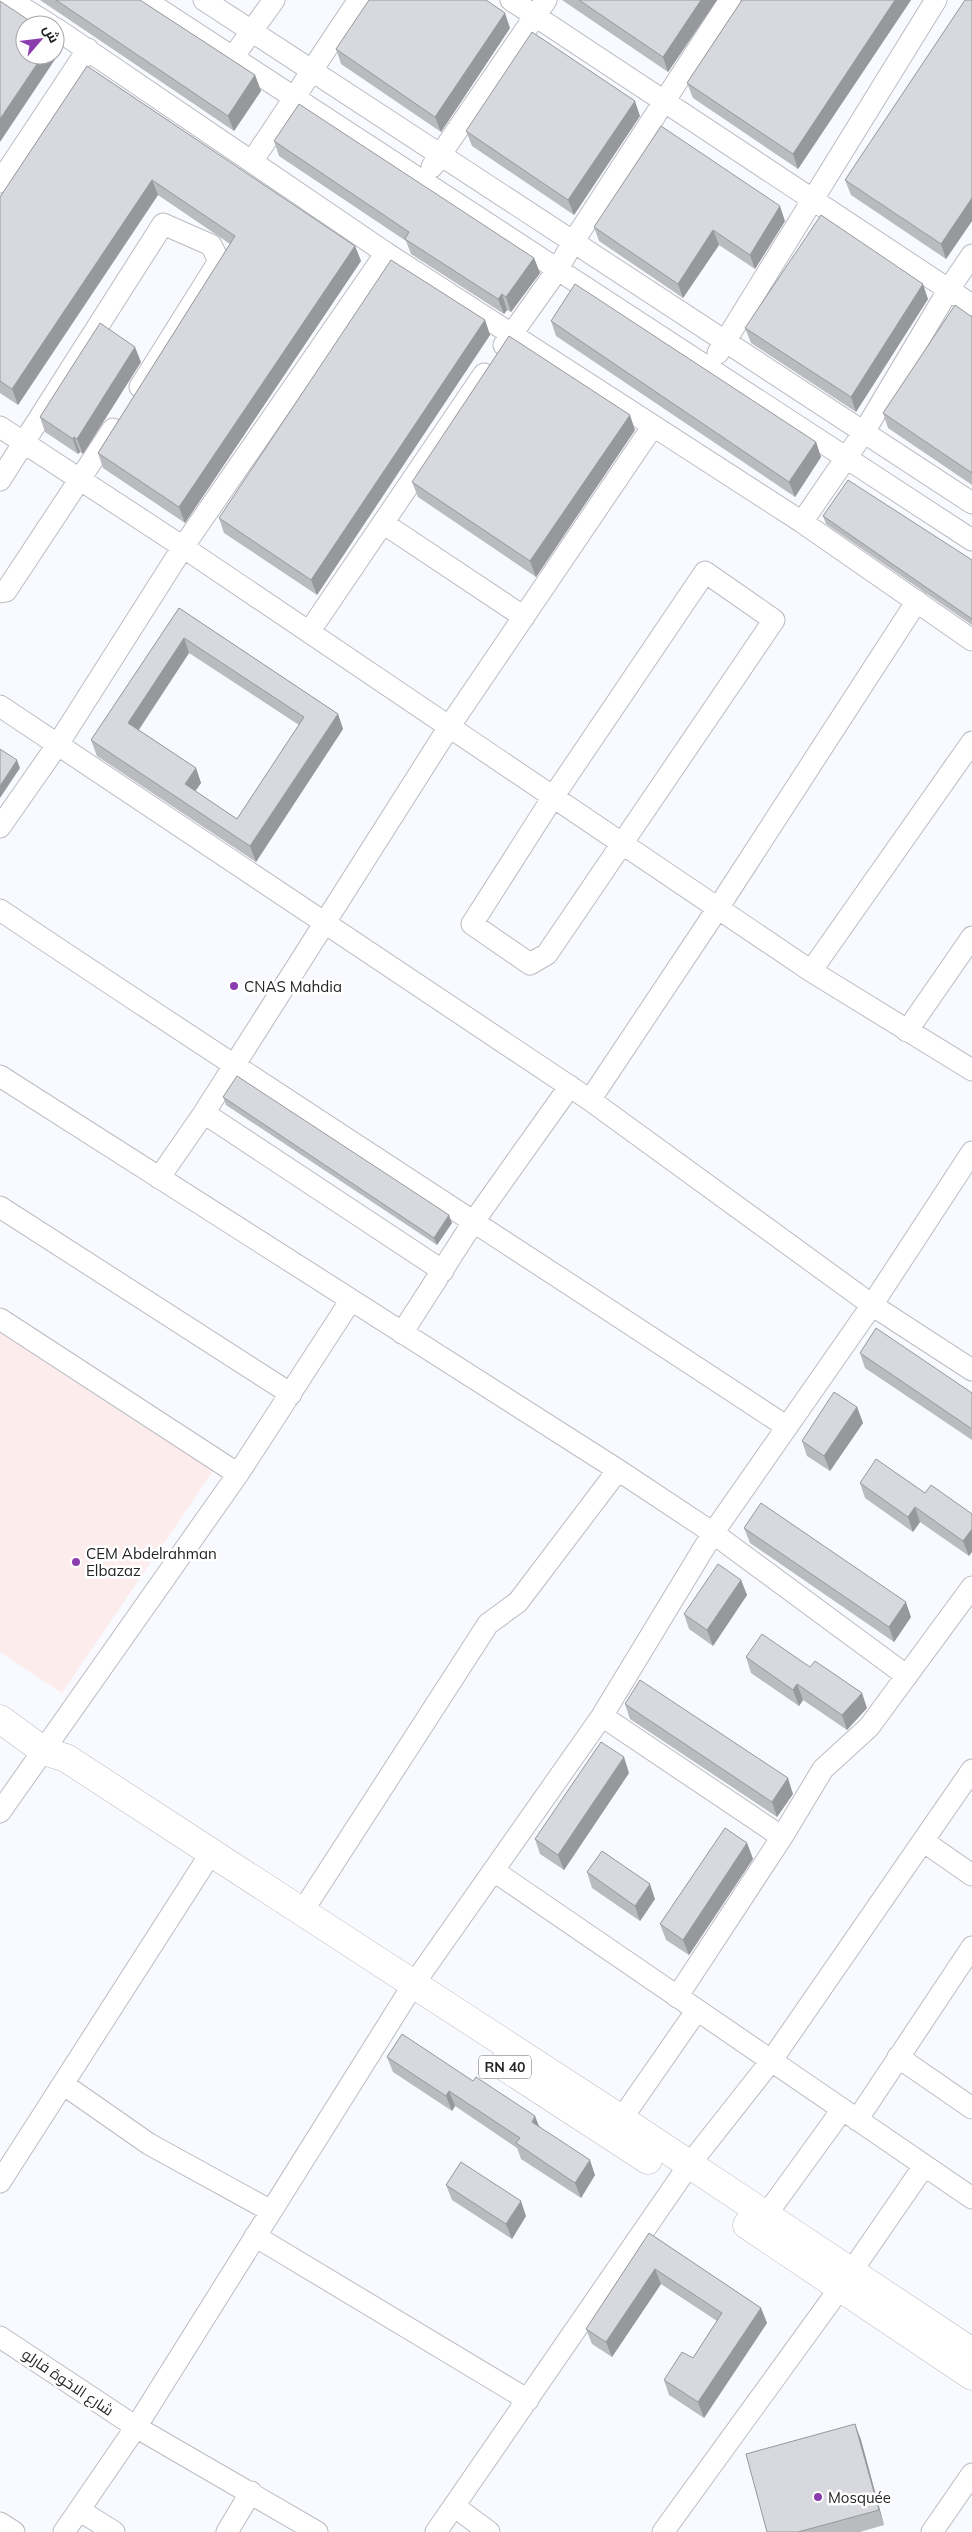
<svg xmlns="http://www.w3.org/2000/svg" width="972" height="2532" viewBox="0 0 972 2532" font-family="Mulish,Cairo,sans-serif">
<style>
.education{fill:#fcecec}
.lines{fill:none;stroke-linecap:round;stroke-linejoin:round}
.minor-casing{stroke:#babcc2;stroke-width:23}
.major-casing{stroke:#babcc2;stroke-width:29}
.minor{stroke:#fff;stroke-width:21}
.major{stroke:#fff;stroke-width:28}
.wall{fill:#b9bbbf;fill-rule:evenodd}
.shaded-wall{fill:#96989b}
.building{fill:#d7d9de;stroke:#96989b;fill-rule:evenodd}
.poi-dot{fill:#8b3dae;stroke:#fff;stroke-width:2}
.labels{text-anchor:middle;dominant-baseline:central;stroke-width:5;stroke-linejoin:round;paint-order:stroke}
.shield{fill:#fff;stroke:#666668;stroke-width:1}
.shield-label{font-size:14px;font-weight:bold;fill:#242427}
.poi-label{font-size:15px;fill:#242427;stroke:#fff;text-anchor:start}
.street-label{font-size:15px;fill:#242427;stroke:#fff}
</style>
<rect width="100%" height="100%" fill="#f9faff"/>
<path class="education" d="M 0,1333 L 213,1471 L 62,1693 L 0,1652 Z"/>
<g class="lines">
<defs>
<path id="minor" d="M 10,0 L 50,25
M 145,0 L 972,540
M 204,0 L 972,503
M 511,0 L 972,305
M 55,28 L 386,253 L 802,522 L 972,640
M 233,57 L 274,0
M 252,161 C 289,108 322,53 359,0
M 432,167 L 546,0
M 0,182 L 88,49
M 504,345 L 558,269 L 573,242 L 730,0
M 718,353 L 936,0
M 0,427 L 183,547 L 811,971 L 972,1070
M 0,480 L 163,224 L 211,245 L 219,261 L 140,387
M 802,522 L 864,432 L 949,289 L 972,255
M 383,523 L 524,617
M 705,572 L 774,620 L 547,954 L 530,964 L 472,924 L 553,797 Z
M 0,592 L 6,591 L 113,429
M 309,632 L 484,374
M 0,706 L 590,1100 L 872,1305 L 972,1370
M 0,827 L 58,744 L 183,547 L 386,253
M 0,910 C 261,1085 525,1254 787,1427
M 811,971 L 972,742
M 907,1031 L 972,937
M 0,1076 L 618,1470 L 713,1533 L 907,1676
M 590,1100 L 718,908 L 917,601
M 204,1113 L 443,1271
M 159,1178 L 204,1113 L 449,727 L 653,426
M 0,1207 L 291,1394
M 0,1319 L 238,1474
M 402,1333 L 474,1221 L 570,1086
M 602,1716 L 782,1837
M 0,1812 L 238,1474 L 351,1300
M 923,1841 L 972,1875
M 494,1871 L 972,2198
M 302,1912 L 488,1624 L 518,1602 L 618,1470
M 677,1997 L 782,1837 L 823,1769 L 869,1727 L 972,1587
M 898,2057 L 972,2108
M 63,2084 L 149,2144 L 271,2211
M 857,2120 L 972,1947
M 613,2131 L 697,2010
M 0,2182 L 211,1853
M 766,2215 L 842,2110
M 255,2236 L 528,2400
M 0,2337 L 136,2427 L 317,2532
M 454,2506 L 489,2532
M 79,2510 L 114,2532
M 0,2523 L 14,2532
M 64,2532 L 136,2427 L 413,1985 L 602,1716 L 713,1533 L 872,1305 L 972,1152
M 227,2532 L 251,2492
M 436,2532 L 689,2165 L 771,2061 L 972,1770
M 663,2532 L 840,2288 L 924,2166
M 932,2532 L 972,2474"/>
<path id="major" d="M 0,1719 L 44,1751 L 66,1758 L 621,2119 L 972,2352
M 502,2065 L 648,2160
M 747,2225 L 972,2376"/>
</defs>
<use href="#minor" class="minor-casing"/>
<use href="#major" class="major-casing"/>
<use href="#minor" class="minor"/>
<use href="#major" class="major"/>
</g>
<path class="wall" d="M 40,0 L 140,0 L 255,75 L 261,91 L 234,131 Z
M 562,0 L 717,0 L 668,72 Z
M 742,0 L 911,0 L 798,169 L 693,98 L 687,83 Z
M 972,0 L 972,221 L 946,259 L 851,195 L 845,180 Z
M 510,28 L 441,132 L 341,64 L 336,49 Z
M 87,66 L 355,246 L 361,261 L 185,523 L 103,468 L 98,453 L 230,244 L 158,195 L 18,405 L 0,393 L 0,197 Z
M 640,116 L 574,215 L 472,146 L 466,131 Z
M 274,141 L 534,258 L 540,273 L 511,312 L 507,310 L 504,314 L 411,254 L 406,241 L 279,156 Z
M 785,221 L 755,269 L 719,245 L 683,298 L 599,241 L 594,227 Z
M 928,299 L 856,412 L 751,343 L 745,328 Z
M 972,317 L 972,485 L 888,428 L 883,413 Z
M 485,320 L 490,335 L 317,595 L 224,533 L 219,518 Z
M 551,321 L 816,442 L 821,457 L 795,497 L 556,336 Z
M 141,362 L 83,454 L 80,452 L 78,454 L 45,432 L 40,417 Z
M 635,430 L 536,577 L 418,497 L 412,482 Z
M 823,516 L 972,560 L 972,625 L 826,524 Z
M 179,608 L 338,714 L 343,729 L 256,862 L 97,756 L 91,740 ZM 189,653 L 299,725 L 237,819 L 195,791 L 201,783 L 196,768 L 139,730 Z
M 223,1097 L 452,1223 L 437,1245 L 226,1105 Z
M 860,1353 L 972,1393 L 972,1440 L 865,1368 Z
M 857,1407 L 863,1423 L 830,1471 L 807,1456 L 802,1441 Z
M 860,1483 L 925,1493 L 972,1514 L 969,1556 L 920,1522 L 913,1532 L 865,1498 Z
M 744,1528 L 911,1617 L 894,1642 L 750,1543 Z
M 741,1580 L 747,1595 L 713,1646 L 689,1629 L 684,1614 Z
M 746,1657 L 867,1708 L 847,1730 L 803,1700 L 799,1706 L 751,1673 Z
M 625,1704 L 793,1794 L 777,1817 L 630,1719 Z
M 629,1773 L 564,1870 L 540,1854 L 535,1839 Z
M 747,1843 L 753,1859 L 689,1955 L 666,1940 L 660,1924 Z
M 587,1872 L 655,1899 L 640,1921 L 592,1888 Z
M 387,2057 L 473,2081 L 539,2127 L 595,2175 L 581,2198 L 521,2159 L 517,2148 L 455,2106 L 452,2111 L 393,2072 Z
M 446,2185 L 526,2216 L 512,2239 L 452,2200 Z
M 649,2233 L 761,2308 L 767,2323 L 704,2418 L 669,2395 L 664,2380 L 693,2358 L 717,2321 L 661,2284 L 612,2357 L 592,2344 L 586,2329 Z
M 855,2424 L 861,2440 L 884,2525 L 860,2532 L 767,2532 Z"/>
<path class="shaded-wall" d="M 701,0 L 717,0 L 668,72 L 663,57 Z
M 895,0 L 911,0 L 798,169 L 793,154 Z
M 505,13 L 510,28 L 441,132 L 435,117 Z
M 55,38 L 60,52 L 0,142 L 0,119 L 43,55 L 55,55 Z
M 255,75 L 261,91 L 234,131 L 228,116 Z
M 635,101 L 640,116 L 574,215 L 568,200 Z
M 152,180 L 158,195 L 18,405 L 12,389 Z
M 972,198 L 972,221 L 946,259 L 941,244 Z
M 780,206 L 785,221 L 755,269 L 750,255 Z
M 713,230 L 719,245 L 683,298 L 678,284 Z
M 355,246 L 361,261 L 185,523 L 179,507 Z
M 534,258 L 540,273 L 511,312 L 506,297 Z
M 923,284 L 928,299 L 856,412 L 851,397 Z
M 502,294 L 507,310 L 504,314 L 498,299 Z
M 485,320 L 490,335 L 317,595 L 311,580 Z
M 135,347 L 141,362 L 83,454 L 77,439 Z
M 630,415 L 635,430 L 536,577 L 530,561 Z
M 74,437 L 80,452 L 78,454 L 73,439 Z
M 816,442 L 821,457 L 795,497 L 789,482 Z
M 184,638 L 189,653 L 133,738 L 128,723 Z
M 338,714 L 343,729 L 256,862 L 250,846 Z
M 17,760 L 20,768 L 0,798 L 0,786 Z
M 196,768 L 201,783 L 190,799 L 185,784 Z
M 449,1215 L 452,1223 L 437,1245 L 434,1238 Z
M 857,1407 L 863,1423 L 830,1471 L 824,1456 Z
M 915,1507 L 920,1522 L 913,1532 L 908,1517 Z
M 972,1529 L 972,1552 L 969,1556 L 963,1541 Z
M 741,1580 L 747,1595 L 713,1646 L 707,1630 Z
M 906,1602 L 911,1617 L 894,1642 L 889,1627 Z
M 797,1684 L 803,1700 L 799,1706 L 793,1690 Z
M 862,1693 L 867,1708 L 847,1730 L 842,1715 Z
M 624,1757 L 629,1773 L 564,1870 L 558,1855 Z
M 788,1778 L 793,1794 L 777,1817 L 772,1802 Z
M 747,1843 L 753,1859 L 689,1955 L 683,1940 Z
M 650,1884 L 655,1899 L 640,1921 L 635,1906 Z
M 449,2091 L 455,2106 L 452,2111 L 446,2096 Z
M 535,2116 L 541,2131 L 532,2122 Z
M 590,2160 L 595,2175 L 581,2198 L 575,2183 Z
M 521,2201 L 526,2216 L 512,2239 L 506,2224 Z
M 655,2269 L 661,2284 L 612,2357 L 606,2342 Z
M 761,2308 L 767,2323 L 704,2418 L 698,2402 Z
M 855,2424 L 861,2440 L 884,2525 L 879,2510 Z"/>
<path class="building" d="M 56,0 L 140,0 L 255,75 L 228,116 Z
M 369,0 L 486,0 L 505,13 L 435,117 L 336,49 Z
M 579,0 L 701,0 L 663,57 Z
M 742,0 L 895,0 L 793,154 L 687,83 Z
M 965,0 L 972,0 L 972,198 L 941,244 L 845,180 Z
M 0,1 L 36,25 L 25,25 L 25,55 L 43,55 L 0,119 Z
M 532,32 L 635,101 L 568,200 L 466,131 Z
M 87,66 L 355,246 L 179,507 L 98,453 L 235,236 L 152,180 L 12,389 L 0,381 L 0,197 Z
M 299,104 L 534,258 L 506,297 L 502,294 L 498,299 L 405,239 L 409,232 L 274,141 Z
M 661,126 L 780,206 L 750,255 L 713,230 L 678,284 L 594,227 Z
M 821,215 L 923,284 L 851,397 L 745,328 Z
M 391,260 L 485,320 L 311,580 L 219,518 Z
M 575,284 L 816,442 L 789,482 L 551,321 Z
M 955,305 L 972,317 L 972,473 L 883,413 Z
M 100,323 L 135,347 L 77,439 L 74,437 L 73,439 L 40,417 Z
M 509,336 L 630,415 L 530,561 L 412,482 Z
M 848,480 L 972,560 L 972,619 L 823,516 Z
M 179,608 L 338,714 L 250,846 L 91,740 ZM 184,638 L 304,717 L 237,819 L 185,784 L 196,768 L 128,723 Z
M 0,749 L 17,760 L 0,786 Z
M 237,1076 L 449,1215 L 434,1238 L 223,1097 Z
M 876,1328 L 972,1393 L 972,1429 L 860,1353 Z
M 834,1392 L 857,1407 L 824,1456 L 802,1441 Z
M 876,1459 L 925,1493 L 931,1485 L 972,1514 L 972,1529 L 963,1541 L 915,1507 L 908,1517 L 860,1483 Z
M 761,1503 L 906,1602 L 889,1627 L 744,1528 Z
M 718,1564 L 741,1580 L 707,1630 L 684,1614 Z
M 762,1634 L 810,1667 L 815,1661 L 862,1693 L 842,1715 L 797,1684 L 793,1690 L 746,1657 Z
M 640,1680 L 788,1778 L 772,1802 L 625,1704 Z
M 601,1742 L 624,1757 L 558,1855 L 535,1839 Z
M 725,1828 L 747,1843 L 683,1940 L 660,1924 Z
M 602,1851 L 650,1884 L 635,1906 L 587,1872 Z
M 402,2034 L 473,2081 L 476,2077 L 535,2116 L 532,2122 L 590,2160 L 575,2183 L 516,2143 L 520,2138 L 449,2091 L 446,2096 L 387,2057 Z
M 461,2162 L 521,2201 L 506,2224 L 446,2185 Z
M 649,2233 L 761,2308 L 698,2402 L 664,2380 L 682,2352 L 693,2358 L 722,2313 L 655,2269 L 606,2342 L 586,2329 Z
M 855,2424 L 879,2510 L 798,2532 L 767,2532 L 746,2454 Z"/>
<g class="poi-dot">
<circle cx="234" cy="986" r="5"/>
<circle cx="76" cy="1562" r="5"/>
<circle cx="818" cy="2497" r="5"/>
</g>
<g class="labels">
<rect class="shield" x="479" y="2055.5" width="52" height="23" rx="4"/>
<g class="shield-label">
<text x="505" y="2067">RN 40</text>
</g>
<g class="poi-label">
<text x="244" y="986">CNAS Mahdia</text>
<text x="86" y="1553">CEM Abdelrahman<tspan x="86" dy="17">Elbazaz</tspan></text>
<text x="828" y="2497">Mosquée</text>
</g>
<g class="street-label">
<text transform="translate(68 2382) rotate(34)">شارع الاخوة فارلو</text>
</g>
</g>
<g transform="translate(40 40) rotate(62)"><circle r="24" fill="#ffffff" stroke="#a7a7a9"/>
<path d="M0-4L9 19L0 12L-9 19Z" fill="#8b3dae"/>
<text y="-8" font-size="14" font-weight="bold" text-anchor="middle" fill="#242427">ش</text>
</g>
</svg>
